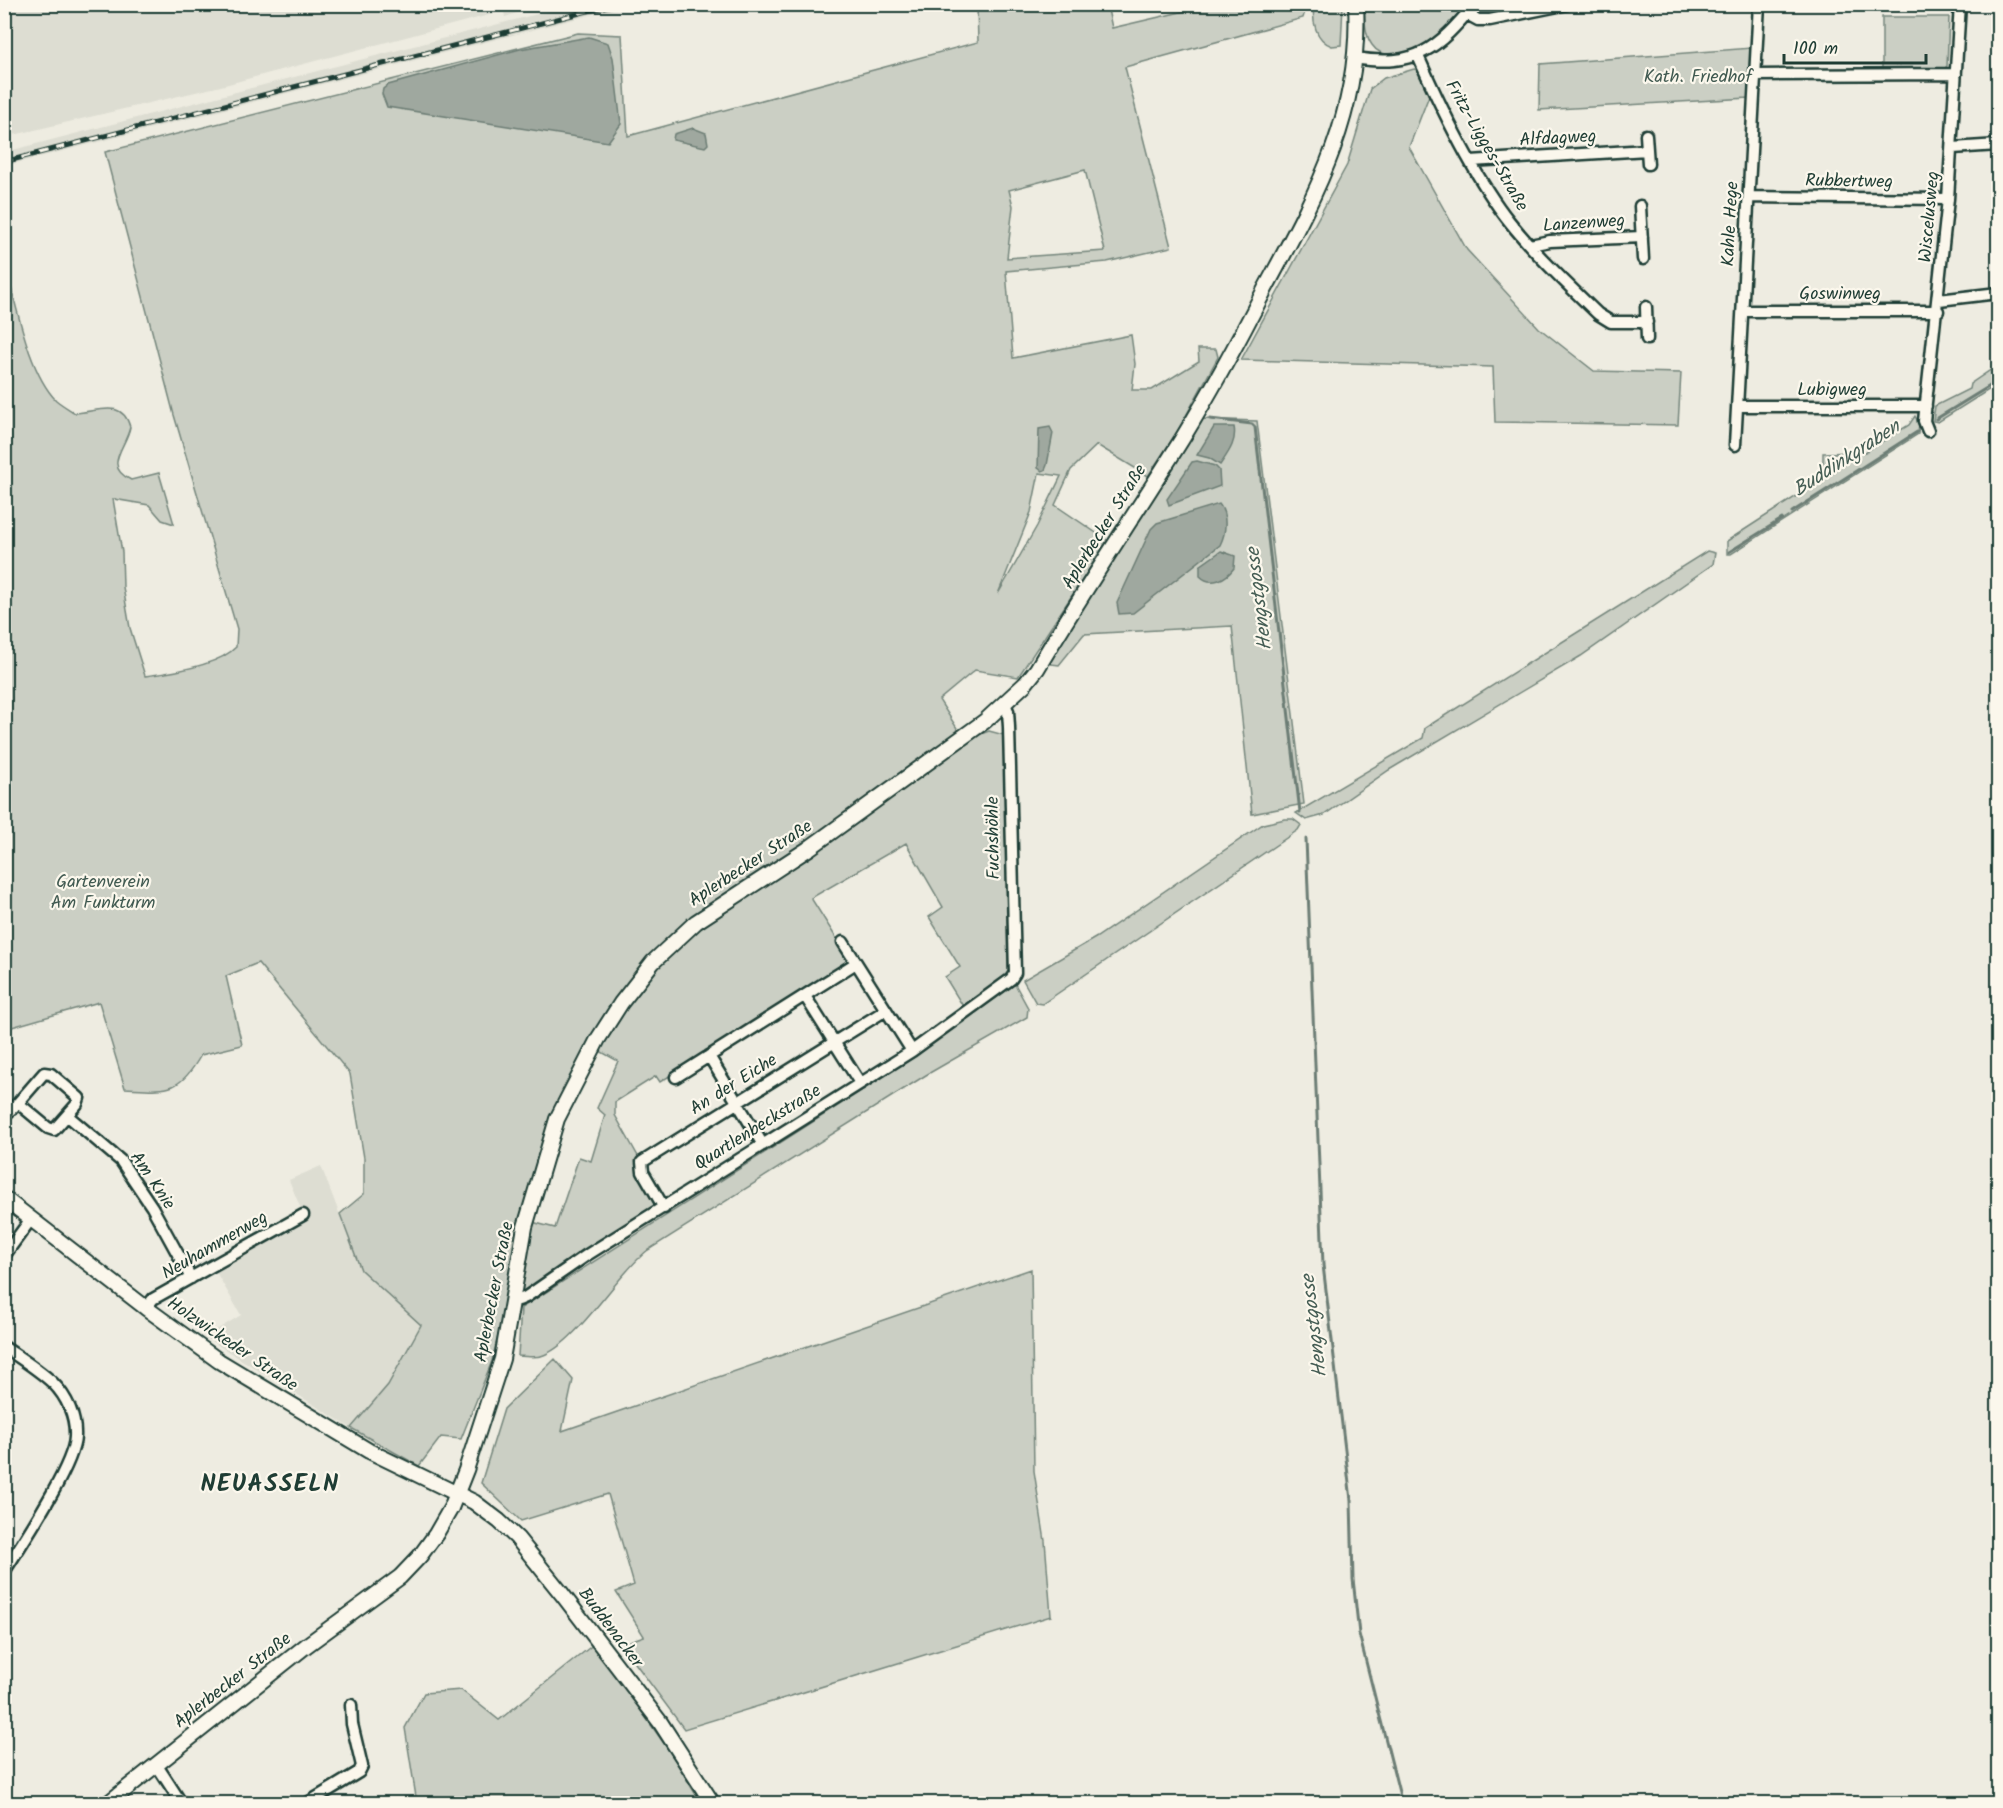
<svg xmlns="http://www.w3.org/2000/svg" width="2003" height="1808" viewBox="0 0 2003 1808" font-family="Kalam,sans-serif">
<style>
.built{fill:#ddddd2}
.green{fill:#cbcfc4;stroke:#75867c;stroke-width:1.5;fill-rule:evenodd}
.water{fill:#9fa89f;stroke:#6c7d74;stroke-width:1.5}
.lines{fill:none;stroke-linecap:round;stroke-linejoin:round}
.stream{stroke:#6c7d74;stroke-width:3}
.minor-casing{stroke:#1f3d34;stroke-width:15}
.major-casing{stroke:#1f3d34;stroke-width:18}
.minor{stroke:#fbf7ec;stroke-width:10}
.major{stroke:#fbf7ec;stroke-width:14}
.rail-casing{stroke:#1f3d34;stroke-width:5}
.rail{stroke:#fbf7ec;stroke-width:3;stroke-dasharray:9;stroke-linecap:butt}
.labels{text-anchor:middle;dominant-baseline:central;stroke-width:4.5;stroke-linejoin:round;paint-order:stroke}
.park-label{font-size:18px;fill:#415a51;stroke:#fbf7ec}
.street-label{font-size:18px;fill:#1f3d34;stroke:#fbf7ec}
.water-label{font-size:20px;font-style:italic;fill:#455d54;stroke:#fbf7ec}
.district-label{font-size:24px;font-weight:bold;letter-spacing:1.5px;fill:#1f3d34;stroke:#fbf7ec}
</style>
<rect width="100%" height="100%" fill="#eeece1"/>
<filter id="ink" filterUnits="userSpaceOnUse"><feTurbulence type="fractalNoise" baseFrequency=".0167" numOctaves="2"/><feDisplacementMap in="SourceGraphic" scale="12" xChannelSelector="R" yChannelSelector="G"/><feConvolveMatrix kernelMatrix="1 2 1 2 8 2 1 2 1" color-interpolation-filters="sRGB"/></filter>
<g filter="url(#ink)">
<path class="built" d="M 5,4 L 541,4 L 541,5 L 505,17 L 504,11 L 221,86 L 5,137 Z
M 572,5 L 629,5 L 5,166 L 5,152 Z
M 321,1166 L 361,1270 L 421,1324 L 388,1385 L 351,1428 L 205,1337 L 241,1315 L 216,1272 L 208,1268 L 303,1214 L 289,1180 Z"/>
<path class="green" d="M 977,5 L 1107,5 L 1112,28 L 1211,5 L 1307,5 L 1303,18 L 1125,67 L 1171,247 L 1107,262 L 1006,271 L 1013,358 L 1131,335 L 1135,364 L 1132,390 L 1152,390 L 1199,361 L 1198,349 L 1216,349 L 1218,357 L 1177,432 L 1148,476 L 1097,445 L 1071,470 L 1055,505 L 1108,541 L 1018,677 L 975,670 L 939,700 L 962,736 L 665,948 L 577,1075 L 515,1264 L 492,1361 L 461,1439 L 441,1437 L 419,1466 L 351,1428 L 388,1385 L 421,1325 L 361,1270 L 340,1214 L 364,1194 L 364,1158 L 350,1074 L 258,963 L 226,976 L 242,1045 L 201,1055 C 179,1094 167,1090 125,1088 L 99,1002 L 5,1029 L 4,261 C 16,301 27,370 56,400 C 62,405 69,409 75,413 C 98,412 122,398 130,427 C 126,448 102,466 131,480 L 159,473 L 174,524 L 162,520 L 149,505 L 113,499 L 122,552 L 123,587 L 130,628 L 145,676 C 169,673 219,665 236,647 L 237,629 L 174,415 L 105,152 L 578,33 L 622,35 L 628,136 L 978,42 ZM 1085,170 L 1105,251 L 1007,258 L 1013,206 L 1009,190 ZM 1039,473 L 1061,476 L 1037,526 L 998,594 L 1031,512 Z
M 1314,5 L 1343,5 L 1341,45 L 1332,46 C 1315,40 1312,21 1314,5 Z
M 1364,5 L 1468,5 C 1460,14 1453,24 1443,33 C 1429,46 1387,67 1372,45 C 1364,34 1365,17 1364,5 Z
M 1882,17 L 1949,17 L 1947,66 L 1943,70 L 1882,69 Z
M 1752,48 L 1749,98 L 1539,110 L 1540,64 Z
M 1414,69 L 1420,71 L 1430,93 L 1409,147 L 1467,250 L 1539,328 L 1594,371 L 1681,373 L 1678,425 L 1495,422 L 1493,367 L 1241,360 L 1347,165 L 1370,89 L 1384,78 Z
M 1998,365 L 1998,384 L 1938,422 L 1933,421 L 1935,406 L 1969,389 L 1970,384 Z
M 1915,416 L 1919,424 L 1918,434 L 1731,554 L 1727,554 L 1727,541 L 1823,479 L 1823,453 L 1865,452 L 1909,425 Z
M 1200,419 L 1257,421 L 1304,804 L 1252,814 L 1232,626 L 1084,634 L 1059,665 L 1043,663 Z
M 1707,551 L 1715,553 L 1713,564 L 1581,656 L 1389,770 L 1324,815 L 1306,820 L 1296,813 L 1423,738 L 1425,728 Z
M 989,731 L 1004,735 L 1008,977 L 964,1008 L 945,977 L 960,967 L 929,917 L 943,907 L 906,843 L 811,898 L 852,963 L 660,1082 L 656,1076 L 615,1102 L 615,1115 L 639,1158 L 659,1207 L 522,1293 L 532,1222 L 555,1228 L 579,1157 L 591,1161 L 605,1115 L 597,1108 L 618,1061 L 598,1050 L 649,974 L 686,936 L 965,740 Z
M 1285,819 L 1293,819 L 1301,825 L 1298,830 L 1042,1004 L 1036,1003 L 1023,980 L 1097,937 L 1263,824 Z
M 1015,984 L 1028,1008 L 1027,1017 L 926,1075 L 648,1250 C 616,1275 576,1345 541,1356 C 535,1358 525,1356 518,1356 L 521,1308 L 913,1058 Z
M 1031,1269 L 1034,1471 L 1045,1541 L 1051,1616 L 684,1729 L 621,1644 L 644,1636 L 616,1592 L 634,1585 L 608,1494 L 521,1521 L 481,1483 L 504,1409 L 555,1359 L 573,1380 L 562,1431 Z
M 594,1644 L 670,1752 L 701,1803 L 417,1803 L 405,1728 L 424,1693 L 461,1690 L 499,1720 Z"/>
<path class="water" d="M 589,37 L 608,43 L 613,58 L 621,124 L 608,142 L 387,107 L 382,94 L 383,89 L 388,85 L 520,49 Z
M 693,128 L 706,133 L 708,144 L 705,147 L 673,140 L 674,134 Z
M 1050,427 L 1053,433 L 1047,465 L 1045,470 L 1042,471 L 1038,468 L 1039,429 Z
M 1214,427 L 1234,427 C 1237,442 1228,453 1220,465 L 1209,458 L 1197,455 Z
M 1197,461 L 1215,466 L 1219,470 L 1220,486 L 1169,505 L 1167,499 L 1192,462 Z
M 1219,504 C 1228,515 1226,533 1220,545 L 1133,613 L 1119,614 L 1117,603 L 1151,529 L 1157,523 Z
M 1221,551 L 1235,556 L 1234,568 C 1226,579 1211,587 1200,576 L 1200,566 Z"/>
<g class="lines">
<path class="stream" d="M 1210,419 L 1252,424 L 1255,427 L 1300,812
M 1936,419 L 1998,381
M 1792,512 L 1917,432
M 1729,552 L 1782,519
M 1306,839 L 1323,1265 L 1351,1500 L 1353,1579 L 1359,1634 L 1402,1804"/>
<defs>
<path id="minor" d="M 1467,14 L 1478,20 L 1490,20 L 1568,4
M 1418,56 C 1441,108 1474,177 1509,221 C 1536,255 1567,284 1598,314 L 1611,322 L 1647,322
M 1355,58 C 1416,68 1437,49 1475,4
M 1756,75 L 1956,74
M 1646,135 L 1648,164
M 1953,148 L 1998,145
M 1471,161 L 1647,150
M 1749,197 L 1948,199
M 1640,206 L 1643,259
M 1530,245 L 1550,241 L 1642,237
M 1939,300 L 1998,293
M 1646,307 L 1647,339
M 1743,311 L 1938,311
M 1738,406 L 1926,406
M 1928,431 L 1924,421 L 1948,199 L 1960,4
M 1735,445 L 1759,4
M 843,942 L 912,1051
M 805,996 L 860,1083
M 709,1056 L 763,1145
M 44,1073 L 51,1074 L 79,1098 L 77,1104 L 54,1130 L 48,1128 L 18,1103 Z
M 676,1077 L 856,963
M 4,1116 L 18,1103
M 68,1116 L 121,1161 L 152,1207 L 191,1278
M 664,1208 L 643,1172 L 642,1162 L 886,1010
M 4,1256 L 31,1219
M 512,1299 L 519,1300 L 526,1297 L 587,1255 L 912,1051 L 1011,979 L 1015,973 L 1009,727 L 1008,711 L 1005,704
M 146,1308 L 153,1299 L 303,1215
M 4,1347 C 20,1358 38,1369 53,1383 C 67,1397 76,1417 75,1437 C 74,1466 22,1543 4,1572
M 156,1764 L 182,1804
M 306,1804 L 359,1772 L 362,1766 L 352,1724 L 351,1705"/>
<path id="major" d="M 4,1198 L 146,1308 L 219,1361 L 369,1451 L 474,1502 L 499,1521 L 517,1538 L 562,1594 L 660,1722 L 713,1804
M 107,1804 L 307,1645 L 400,1577 L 420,1556 L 436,1534 L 451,1508 L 466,1470 L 502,1359 L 525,1227 L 557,1119 L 598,1039 L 621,1003 L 653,962 L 696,922 L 808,849 L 985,721 L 1025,684 L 1037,669 C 1083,591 1134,516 1182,439 C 1212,390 1239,340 1265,289 C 1315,196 1362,113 1356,4"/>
</defs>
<use href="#minor" class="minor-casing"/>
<use href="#major" class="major-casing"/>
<use href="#minor" class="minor"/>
<use href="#major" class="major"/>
<defs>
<path id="rail" d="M 4,162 L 615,4"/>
</defs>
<use href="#rail" class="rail-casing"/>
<use href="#rail" class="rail"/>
</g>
</g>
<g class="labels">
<g class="park-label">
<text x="1698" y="77">Kath. Friedhof</text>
<text x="103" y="882">Gartenverein<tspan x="103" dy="21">Am Funkturm</tspan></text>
</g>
<g class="street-label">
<text transform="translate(1558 139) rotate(-3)">Alfdagweg</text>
<text transform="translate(1486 146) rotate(60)">Fritz-Ligges-Straße</text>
<text transform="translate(1849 182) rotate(1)">Rubbertweg</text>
<text transform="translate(1930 217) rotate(-85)">Wiscelusweg</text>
<text transform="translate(1584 224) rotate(-4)">Lanzenweg</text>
<text transform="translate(1731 224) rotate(-87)">Kahle Hege</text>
<text x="1840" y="294">Goswinweg</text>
<text x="1832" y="390">Lubigweg</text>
<text transform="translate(1105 527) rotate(-58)">Aplerbecker Straße</text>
<text transform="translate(994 838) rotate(-91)">Fuchshöhle</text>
<text transform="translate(751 864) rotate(-33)">Aplerbecker Straße</text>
<text transform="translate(734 1085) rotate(-32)">An der Eiche</text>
<text transform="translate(758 1128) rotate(-32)">Quartlenbeckstraße</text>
<text transform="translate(152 1181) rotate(56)">Am Knie</text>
<text transform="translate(215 1246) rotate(-30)">Neuhammerweg</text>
<text transform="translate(495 1292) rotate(-79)">Aplerbecker Straße</text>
<text transform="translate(232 1345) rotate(34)">Holzwickeder Straße</text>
<text transform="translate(610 1628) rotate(53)">Buddenacker</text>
<text transform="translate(233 1681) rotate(-38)">Aplerbecker Straße</text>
</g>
<g class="water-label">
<text transform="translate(1847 459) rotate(-33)">Buddinkgraben</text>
<text transform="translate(1260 599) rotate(-97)">Hengstgosse</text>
<text transform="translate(1315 1326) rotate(-97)">Hengstgosse</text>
</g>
<g class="district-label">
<text x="270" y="1484">NEUASSELN</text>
</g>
</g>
<rect width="2003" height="1808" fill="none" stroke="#fbf7ec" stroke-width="24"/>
<rect x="12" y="12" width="1979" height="1784" fill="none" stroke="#1f3d34" stroke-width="2" filter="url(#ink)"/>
<path d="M1784 54v9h142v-9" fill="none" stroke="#1f3d34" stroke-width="3"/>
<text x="1793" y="54" font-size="18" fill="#1f3d34" stroke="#fbf7ec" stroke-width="4.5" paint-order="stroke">100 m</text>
</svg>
